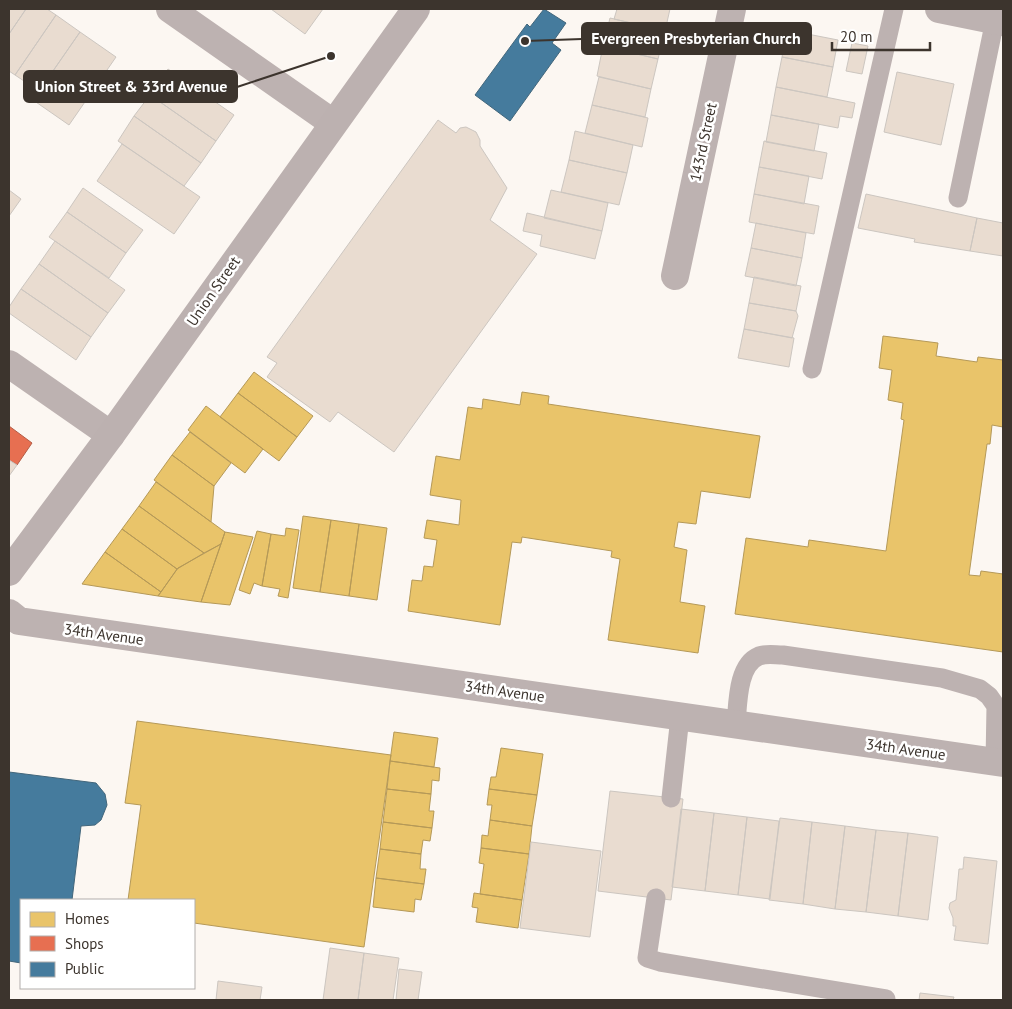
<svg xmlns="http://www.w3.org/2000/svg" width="1012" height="1009" viewBox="0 0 1012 1009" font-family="'PT Sans',sans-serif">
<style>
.homes{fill:#e9c46a;stroke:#b59958}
.shops{fill:#e76f51;stroke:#b45d46}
.public{fill:#457b9d;stroke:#42667b}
.building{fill:#e9dcd0;stroke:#ccc6c0}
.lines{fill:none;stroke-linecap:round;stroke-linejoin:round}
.lane{stroke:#bdb2b1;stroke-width:19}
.street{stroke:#bdb2b1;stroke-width:28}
.secondary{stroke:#bcb1b0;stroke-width:28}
.labels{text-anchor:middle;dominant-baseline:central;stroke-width:5;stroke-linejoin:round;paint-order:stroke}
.street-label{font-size:15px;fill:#3c342d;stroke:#fff}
.leader{fill:none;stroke:#3c342d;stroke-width:2}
.callout-dot{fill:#3c342d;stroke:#fff;stroke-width:2}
.callout{fill:#3c342d;stroke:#3c342d;stroke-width:2}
.callout-label{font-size:16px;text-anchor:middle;font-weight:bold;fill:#fff}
</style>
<rect width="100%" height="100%" fill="#fcf7f2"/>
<path class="homes" d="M 883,336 L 938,343 L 936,356 L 977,362 L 978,357 L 1003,360 L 1003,427 L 992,425 L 990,444 L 987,444 L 969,575 L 980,576 L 981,571 L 1003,574 L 1003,652 L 735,614 L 746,538 L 808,547 L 809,540 L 886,551 L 904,420 L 901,419 L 903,403 L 888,400 L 892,370 L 879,368 Z
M 254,372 L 313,416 L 297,437 L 238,393 Z
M 522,392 L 549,396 L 548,404 L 760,436 L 750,498 L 701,491 L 696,524 L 678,522 L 674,547 L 687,550 L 680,602 L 705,606 L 698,653 L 608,640 L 620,559 L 611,557 L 612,551 L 522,537 L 521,543 L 512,542 L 500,625 L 408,611 L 412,580 L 422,581 L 424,566 L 433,567 L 437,540 L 424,538 L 427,520 L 459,525 L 461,500 L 430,495 L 436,456 L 460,460 L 468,407 L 482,409 L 483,399 L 520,405 Z
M 238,393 L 297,437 L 279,461 L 220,417 Z
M 206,406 L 263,449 L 245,473 L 188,430 Z
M 190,432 L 231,463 L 214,486 L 172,455 Z
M 172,455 L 214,486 L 211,522 L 154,480 Z
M 156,482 L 225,532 L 221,544 L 204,553 L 139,506 Z
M 139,506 L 194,546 L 204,553 L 177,569 L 122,529 Z
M 303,516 L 331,520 L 320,592 L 293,588 Z
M 331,520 L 359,524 L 349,596 L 320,592 Z
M 359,524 L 387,528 L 377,600 L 349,596 Z
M 286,528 L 299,530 L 288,598 L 278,596 L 280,589 L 262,586 L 271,534 L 285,536 Z
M 122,529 L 177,569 L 161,592 L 105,552 Z
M 257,531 L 271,534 L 262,586 L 254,583 L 250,594 L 239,590 Z
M 225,532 L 253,537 L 230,605 L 201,602 Z
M 221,544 L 201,602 L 158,596 L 178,568 Z
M 105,552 L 161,592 L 158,596 L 82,584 Z
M 137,721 L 391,755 L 364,947 L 194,923 L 194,900 L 128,900 L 141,805 L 125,803 Z
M 394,732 L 438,738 L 434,767 L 390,761 Z
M 501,748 L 543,754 L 537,795 L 489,789 L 491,777 L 496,777 Z
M 390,761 L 440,768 L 439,781 L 432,780 L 431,794 L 387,789 Z
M 387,789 L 431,794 L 429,811 L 434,811 L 432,828 L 383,822 Z
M 489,789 L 537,795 L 532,826 L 490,820 L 492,805 L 487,805 Z
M 490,820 L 532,826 L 529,854 L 481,848 L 482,835 L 488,836 Z
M 383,822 L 432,828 L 430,841 L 423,840 L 421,854 L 380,849 Z
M 481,848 L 529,854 L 522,900 L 480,894 L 484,864 L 479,863 Z
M 380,849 L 421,854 L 420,869 L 426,869 L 424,884 L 376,878 Z
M 376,878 L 424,884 L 421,900 L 415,899 L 414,912 L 373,907 Z
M 474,893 L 522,900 L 518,928 L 476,922 L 478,908 L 472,907 Z"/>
<path class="shops" d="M 9,426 L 32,443 L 17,465 L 9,460 Z"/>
<path class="public" d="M 544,9 L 566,23 L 552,43 L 561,50 L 510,121 L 475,95 L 527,24 L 530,27 Z
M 9,772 L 96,783 L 105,794 L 107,805 L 101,820 L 95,825 L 81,826 L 72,900 L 21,900 L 21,963 L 9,961 Z"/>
<path class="building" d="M 9,9 L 26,9 L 9,34 Z
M 26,9 L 47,9 L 56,15 L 15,75 L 9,71 L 9,34 Z
M 271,9 L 323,9 L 305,34 Z
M 617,9 L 670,9 L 665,31 L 614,19 Z
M 56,15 L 80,32 L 39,91 L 15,75 Z
M 610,18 L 665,31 L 658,59 L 603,46 Z
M 787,30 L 838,40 L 833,67 L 782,57 Z
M 80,32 L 116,57 L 69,125 L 33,100 Z
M 852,43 L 868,46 L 862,74 L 846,71 Z
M 603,46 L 658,59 L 651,89 L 597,76 Z
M 782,57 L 833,67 L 827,97 L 776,87 Z
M 168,69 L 234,115 L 216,141 L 150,95 Z
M 897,72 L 954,84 L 941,145 L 884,132 Z
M 599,77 L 651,89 L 645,117 L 592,105 Z
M 776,87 L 855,103 L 852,118 L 840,116 L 838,128 L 771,115 Z
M 150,95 L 216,141 L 201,163 L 134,116 Z
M 592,105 L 648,118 L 642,147 L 585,133 Z
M 771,115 L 819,124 L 814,151 L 766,142 Z
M 134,116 L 201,163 L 184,186 L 118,141 Z
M 438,120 L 456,133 L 460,128 L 466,127 L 476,132 L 480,140 L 480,146 L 507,188 L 490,220 L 537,254 L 394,452 L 338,412 L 330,422 L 267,377 L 277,363 L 267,357 Z
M 575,131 L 633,145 L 627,173 L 569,160 Z
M 764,141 L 827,153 L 822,179 L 759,167 Z
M 122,144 L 200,197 L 174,234 L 97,181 Z
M 569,160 L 627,173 L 619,205 L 561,192 Z
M 759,167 L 809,176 L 804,204 L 754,194 Z
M 83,188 L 143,230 L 126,253 L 67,212 Z
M 9,190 L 21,199 L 9,216 Z
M 551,190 L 608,203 L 602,231 L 544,218 Z
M 754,194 L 819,206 L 814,234 L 749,222 Z
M 866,194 L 977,218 L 970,251 L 914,242 L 915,239 L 858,228 Z
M 67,212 L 126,253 L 109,278 L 49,237 Z
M 527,213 L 602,231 L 595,259 L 540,246 L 542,235 L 523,231 Z
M 977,218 L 1003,223 L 1003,256 L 970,251 Z
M 756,223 L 806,233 L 802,258 L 751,248 Z
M 55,241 L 125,290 L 108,313 L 39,264 Z
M 751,248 L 802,258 L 796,286 L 745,276 Z
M 39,264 L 108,313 L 91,337 L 21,289 Z
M 754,277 L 801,286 L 796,311 L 749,303 Z
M 21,289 L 91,337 L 76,360 L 9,313 L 9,307 Z
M 749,303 L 796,311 L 798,316 L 792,338 L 744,329 Z
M 744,329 L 794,338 L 789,367 L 738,358 Z
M 9,460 L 17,465 L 9,476 Z
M 610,791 L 683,799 L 671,900 L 598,891 Z
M 681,809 L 714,813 L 705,891 L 672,887 Z
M 714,813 L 747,817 L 738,895 L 705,891 Z
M 747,817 L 779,821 L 770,899 L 738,895 Z
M 780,818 L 812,822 L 803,904 L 769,900 Z
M 812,822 L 845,826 L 835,909 L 803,904 Z
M 845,826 L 876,830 L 866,912 L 835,909 Z
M 876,830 L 908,833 L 898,916 L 866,912 Z
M 908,833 L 938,837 L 928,920 L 898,916 Z
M 531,842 L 601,851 L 590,937 L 520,928 Z
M 964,857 L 997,861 L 988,944 L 954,940 L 956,926 L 953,926 L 953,918 L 949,908 L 950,903 L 956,900 L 959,869 L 963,869 Z
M 330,948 L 364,953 L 358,1000 L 323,1000 Z
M 364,953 L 399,958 L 393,1000 L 358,1000 Z
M 399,969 L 422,972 L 418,1000 L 396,1000 Z
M 218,981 L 262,987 L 260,1000 L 216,1000 Z
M 920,993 L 954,997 L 953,1000 L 919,1000 Z"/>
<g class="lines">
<path class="lane" d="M 958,198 L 995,20
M 812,369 L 894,9
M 736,724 C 738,704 737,665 759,656 C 767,653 775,655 783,655 L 942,678 L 980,689 L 989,696 L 996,706 L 995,762
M 671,798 L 680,717
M 656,898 L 647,958 L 660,962 L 886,999"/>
<path class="street" d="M 170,9 L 333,123
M 939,9 L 1003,22
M 675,276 L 732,9
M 9,364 L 111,435
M 9,613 L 19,621 L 1003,763"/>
<path class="secondary" d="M 9,572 L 111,435 L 416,9"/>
</g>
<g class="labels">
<g class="street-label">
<text transform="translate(703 142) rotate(-78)">143rd Street</text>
<text transform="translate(213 291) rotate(-55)">Union Street</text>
<text transform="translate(104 634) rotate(8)">34th Avenue</text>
<text transform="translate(505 691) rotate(8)">34th Avenue</text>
<text transform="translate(906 749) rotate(8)">34th Avenue</text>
</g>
</g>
<path class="leader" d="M525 41L582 39M331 56L237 87"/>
<g class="callout-dot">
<circle cx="525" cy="41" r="5"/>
<circle cx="331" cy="56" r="5"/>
</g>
<g class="callout">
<rect x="582" y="23" width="229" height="31" rx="5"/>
<rect x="24" y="71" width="213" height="31" rx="5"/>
</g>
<g class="callout-label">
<text x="696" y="44">Evergreen Presbyterian Church</text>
<text x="131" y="92">Union Street &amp; 33rd Avenue</text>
</g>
<rect width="1012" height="1009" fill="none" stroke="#3c342d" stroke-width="20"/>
<rect x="20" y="899" width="175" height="90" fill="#ffffff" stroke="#b1aeab"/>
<rect x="30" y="912" width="25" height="15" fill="#e9c46a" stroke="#b1aeab"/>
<text x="65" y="924" font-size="15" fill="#3c342d">Homes</text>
<rect x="30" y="936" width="25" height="15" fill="#e76f51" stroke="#b1aeab"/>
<text x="65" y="949" font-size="15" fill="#3c342d">Shops</text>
<rect x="30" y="962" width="25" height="15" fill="#457b9d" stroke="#b1aeab"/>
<text x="65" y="974" font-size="15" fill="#3c342d">Public</text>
<path d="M832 42v8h98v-8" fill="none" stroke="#3c342d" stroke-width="2.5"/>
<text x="840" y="42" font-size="15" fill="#3c342d" stroke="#ffffff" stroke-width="4" paint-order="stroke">20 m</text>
</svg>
